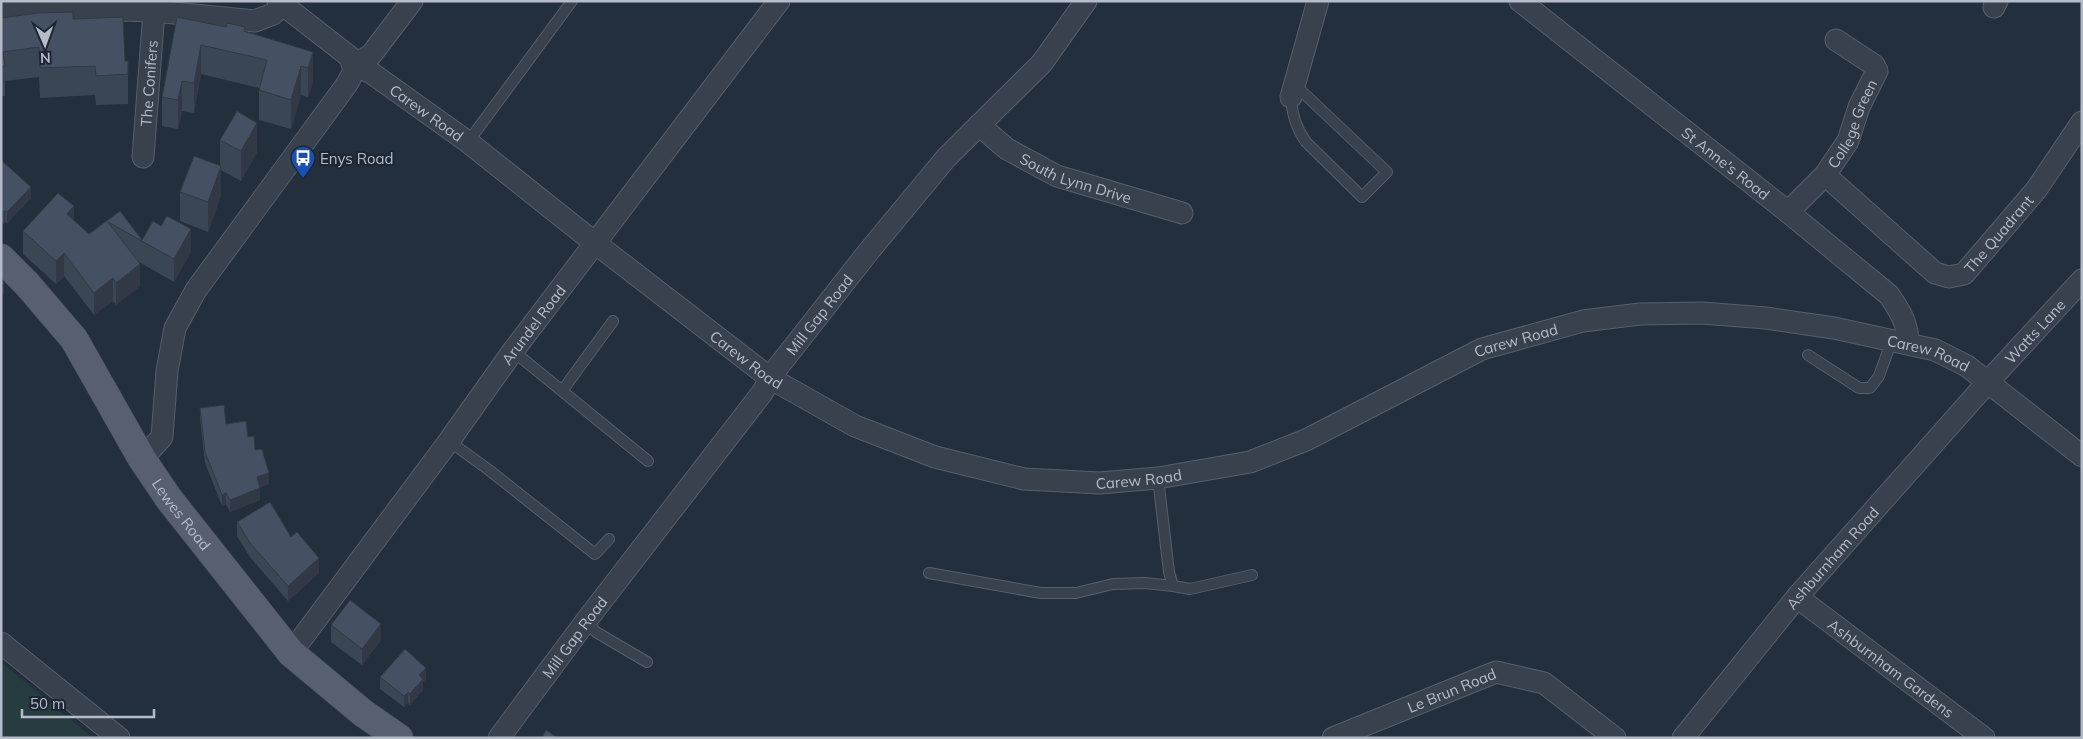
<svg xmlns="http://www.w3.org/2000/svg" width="2083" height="739" viewBox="0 0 2083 739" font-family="Mulish,sans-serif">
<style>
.green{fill:#263c3f}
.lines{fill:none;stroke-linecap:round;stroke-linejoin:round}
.service-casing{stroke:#565f6c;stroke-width:12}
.minor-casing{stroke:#565f6c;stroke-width:23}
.primary-casing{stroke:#414a57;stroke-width:29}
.service{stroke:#38414e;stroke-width:10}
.minor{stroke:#38414e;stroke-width:21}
.primary{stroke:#56606e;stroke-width:28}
.wall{fill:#3b4654}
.shaded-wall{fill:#303945}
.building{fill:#455162;stroke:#303945}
.labels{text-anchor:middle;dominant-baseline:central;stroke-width:4.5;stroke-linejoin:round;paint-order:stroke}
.street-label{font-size:15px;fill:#b4bcc9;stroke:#1d2633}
.poi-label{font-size:15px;fill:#b4bcc9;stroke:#1d2633;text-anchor:start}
</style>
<rect width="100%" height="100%" fill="#242f3e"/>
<path class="green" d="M 1,662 L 93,738 L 1,738 Z"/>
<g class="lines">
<defs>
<path id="service" d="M 1291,97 C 1292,115 1296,128 1306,142 L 1362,197 L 1387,172 L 1295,85
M 468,142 L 572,1
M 513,351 L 648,461
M 1808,355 L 1859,388 L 1870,388 L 1879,376 L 1892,340
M 562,391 L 613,321
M 449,441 L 489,470 L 595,554 L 609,539
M 1158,478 L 1169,572 L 1173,586 L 1190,589 L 1252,575
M 929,573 L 1041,593 L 1076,593 L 1113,584 L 1145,583 L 1173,586
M 586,621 L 596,632 L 647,662"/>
<g id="minor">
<path id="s1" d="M 278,1 L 350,57 L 353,65 L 370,72 L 468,142 L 595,243 L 770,378 L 855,426 L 935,457 L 1024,479 L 1100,483 L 1158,478 L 1250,462 L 1306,440 L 1482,349 L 1583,321 L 1640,314 L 1702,313 L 1766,318 L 1834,328 L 1935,350 L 1967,366 L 2082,456"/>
<path id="s2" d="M 1520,1 L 1788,212 L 1889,295 C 1900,311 1908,324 1908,343"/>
<path d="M 1994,7 L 1997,1"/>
<path d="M 1,12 L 81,9 L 154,11 L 255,21 L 273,14 L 283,5"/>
<path d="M 353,65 L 371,55 L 412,1"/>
<path d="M 1291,97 L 1318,1"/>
<path id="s3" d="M 979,125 L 1007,149 L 1057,176 L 1182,213"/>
<path id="s4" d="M 143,157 L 154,11"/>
<path id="s5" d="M 1825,175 L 1935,273 L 1949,277 L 1964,274 L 2036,190 L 2082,122"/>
<path id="s6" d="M 1788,212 L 1825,175 L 1848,141 L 1859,107 L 1877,71 L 1874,65 L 1836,40"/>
<path d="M 142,459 L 162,437 L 167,371 L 175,328 L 196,290 L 347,84 L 353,73 L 353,65"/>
<path id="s7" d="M 1797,597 L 1984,738"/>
<path d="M 1,643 L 119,738"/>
<path id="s8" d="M 291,653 L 449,441 L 513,351 L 779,1"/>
<path id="s9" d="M 499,738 L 586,621 L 762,393 L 778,367 L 869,251 L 946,158 L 1042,63 L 1086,1"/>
<path id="s10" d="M 1333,738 L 1496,672 L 1544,683 L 1615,738"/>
<path id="s11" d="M 1683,738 L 1797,597 L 1987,383 L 2082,280"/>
</g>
<g id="primary">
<path id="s12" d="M 1,258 L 27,284 L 74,339 L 142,459 L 169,499 L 291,653 L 363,713 L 399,738"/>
</g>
</defs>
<use href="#service" class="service-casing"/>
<use href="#minor" class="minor-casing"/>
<use href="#primary" class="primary-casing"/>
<use href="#service" class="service"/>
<use href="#minor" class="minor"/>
<use href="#primary" class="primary"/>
</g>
<path class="wall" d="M 177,17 L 245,32 L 313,52 L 313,82 L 308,97 L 301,95 L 291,129 L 259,120 L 259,88 L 201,74 L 194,113 L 182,111 L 178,129 L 162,126 L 162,97 Z
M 1,18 L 73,19 L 125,61 L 128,74 L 128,104 L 96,105 L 95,95 L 40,98 L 39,77 L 5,81 L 5,96 L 1,96 Z
M 220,140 L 257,152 L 241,181 L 221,170 L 221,196 L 208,232 L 180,221 L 180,192 L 220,166 Z
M 1,160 L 31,198 L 7,223 L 5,222 L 4,224 L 1,221 Z
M 120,211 L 142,240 L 191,252 L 174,282 L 139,262 L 140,286 L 116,305 L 113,301 L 94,315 L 64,276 L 56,284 L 23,254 L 23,231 L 74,221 L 89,234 Z
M 200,408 L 248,437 L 255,450 L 269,484 L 260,487 L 260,500 L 230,512 L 226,504 L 222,506 L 205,463 L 200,419 Z
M 237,522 L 291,537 L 319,573 L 288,601 L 250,557 L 237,536 Z
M 331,625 L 381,640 L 362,665 L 331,642 Z
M 380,677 L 426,679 L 423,682 L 423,690 L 410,705 L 408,703 L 404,707 L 380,689 Z"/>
<path class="shaded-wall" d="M 201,45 L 201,74 L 194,113 L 194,83 Z
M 313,52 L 313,82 L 308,97 L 308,68 Z
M 301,66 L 301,95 L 291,129 L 291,100 Z
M 182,81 L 182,111 L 178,129 L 178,100 Z
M 257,123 L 257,152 L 241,181 L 241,151 Z
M 221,166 L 221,196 L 208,232 L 208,202 Z
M 31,187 L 31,198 L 7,223 L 7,212 Z
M 74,206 L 74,229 L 67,214 Z
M 5,211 L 5,222 L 4,224 L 4,212 Z
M 191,229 L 191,252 L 174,282 L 174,259 Z
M 64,253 L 64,276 L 56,284 L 56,261 Z
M 140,264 L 140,286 L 116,305 L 116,283 Z
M 113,278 L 113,301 L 94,315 L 94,293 Z
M 4,283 L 4,294 L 1,297 L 1,286 Z
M 269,473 L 269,484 L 257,488 L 257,477 Z
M 260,488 L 260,500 L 230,512 L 230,500 Z
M 226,493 L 226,504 L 222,506 L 222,495 Z
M 319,558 L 319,573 L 288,601 L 288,586 Z
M 381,624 L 381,640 L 362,665 L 362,649 Z
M 426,668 L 426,679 L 423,682 L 423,690 L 410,705 L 410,694 L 419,675 Z
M 408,692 L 408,703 L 404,707 L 404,696 Z"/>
<path class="building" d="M 73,12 L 73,19 L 123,17 L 125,61 L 128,61 L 128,74 L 96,76 L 95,66 L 40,68 L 39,47 L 3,52 L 5,66 L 1,67 L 1,18 L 38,13 Z
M 177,17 L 226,27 L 227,23 L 245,27 L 244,31 L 313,52 L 308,68 L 301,66 L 291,100 L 259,90 L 267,60 L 201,45 L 194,83 L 182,81 L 178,100 L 162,97 Z
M 237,111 L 257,123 L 241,151 L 220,140 Z
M 194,156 L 221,166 L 208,202 L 180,192 Z
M 1,160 L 31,187 L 7,212 L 5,211 L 4,212 L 1,210 Z
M 58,193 L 74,206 L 67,214 L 89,234 L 120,211 L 142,240 L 153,221 L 161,226 L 167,216 L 191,229 L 174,259 L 108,222 L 140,264 L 116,283 L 113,278 L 94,293 L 64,253 L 56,261 L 23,231 Z
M 1,280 L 4,283 L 1,286 Z
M 224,405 L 226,424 L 246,421 L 248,437 L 254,436 L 255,450 L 262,449 L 269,473 L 257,477 L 260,488 L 230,500 L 226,493 L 222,495 L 205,452 L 200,408 Z
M 270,502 L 291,537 L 297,532 L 319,558 L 288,586 L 250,543 L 237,522 Z
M 350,600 L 381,624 L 362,649 L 331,625 Z
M 405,649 L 426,668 L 419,675 L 423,679 L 410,694 L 408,692 L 404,696 L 380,677 Z
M 546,730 L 558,738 L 542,738 Z"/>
<defs>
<symbol id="bus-pin" viewBox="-11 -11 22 30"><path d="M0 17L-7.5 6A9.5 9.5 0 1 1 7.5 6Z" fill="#1a4fb4" stroke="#1d2633"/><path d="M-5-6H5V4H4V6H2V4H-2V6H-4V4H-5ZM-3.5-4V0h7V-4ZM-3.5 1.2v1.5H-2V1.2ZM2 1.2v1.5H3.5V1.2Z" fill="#fff"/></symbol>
</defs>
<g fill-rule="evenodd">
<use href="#bus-pin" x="289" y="144" width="28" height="38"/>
</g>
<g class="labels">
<g class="street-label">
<text stroke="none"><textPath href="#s4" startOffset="74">The Conifers</textPath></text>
<text stroke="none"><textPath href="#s1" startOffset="188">Carew Road</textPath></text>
<text stroke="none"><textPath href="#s6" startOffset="111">College Green</textPath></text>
<text stroke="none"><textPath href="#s2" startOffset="262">St Anne's Road</textPath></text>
<text stroke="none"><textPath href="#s3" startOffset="112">South Lynn Drive</textPath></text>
<text stroke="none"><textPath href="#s5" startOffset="230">The Quadrant</textPath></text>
<text stroke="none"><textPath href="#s9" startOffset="531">Mill Gap Road</textPath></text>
<text stroke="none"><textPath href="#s8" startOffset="408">Arundel Road</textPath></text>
<text stroke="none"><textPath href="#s11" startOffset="538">Watts Lane</textPath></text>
<text stroke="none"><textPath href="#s1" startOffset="1418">Carew Road</textPath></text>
<text stroke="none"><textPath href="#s1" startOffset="1838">Carew Road</textPath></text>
<text stroke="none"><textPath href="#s1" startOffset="592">Carew Road</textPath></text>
<text stroke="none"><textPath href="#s1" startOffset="1012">Carew Road</textPath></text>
<text stroke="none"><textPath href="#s12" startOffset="315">Lewes Road</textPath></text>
<text stroke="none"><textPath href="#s11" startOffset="234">Ashburnham Road</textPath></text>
<text stroke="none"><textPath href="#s9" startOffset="126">Mill Gap Road</textPath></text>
<text stroke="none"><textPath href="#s7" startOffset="118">Ashburnham Gardens</textPath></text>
<text stroke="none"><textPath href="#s10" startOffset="128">Le Brun Road</textPath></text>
</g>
<g class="poi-label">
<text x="320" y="158">Enys Road</text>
</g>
</g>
<rect width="2083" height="739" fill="none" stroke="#b4bcc9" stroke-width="5"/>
<g transform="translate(45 45) rotate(178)" stroke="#1d2633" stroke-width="4" paint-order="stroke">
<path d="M0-4L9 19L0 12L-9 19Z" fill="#b4bcc9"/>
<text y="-8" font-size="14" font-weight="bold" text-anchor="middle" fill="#b4bcc9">N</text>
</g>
<path d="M22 709v8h132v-8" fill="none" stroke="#b4bcc9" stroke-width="2.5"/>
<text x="30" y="709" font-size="15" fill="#b4bcc9" stroke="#1d2633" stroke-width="4" paint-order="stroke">50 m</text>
</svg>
